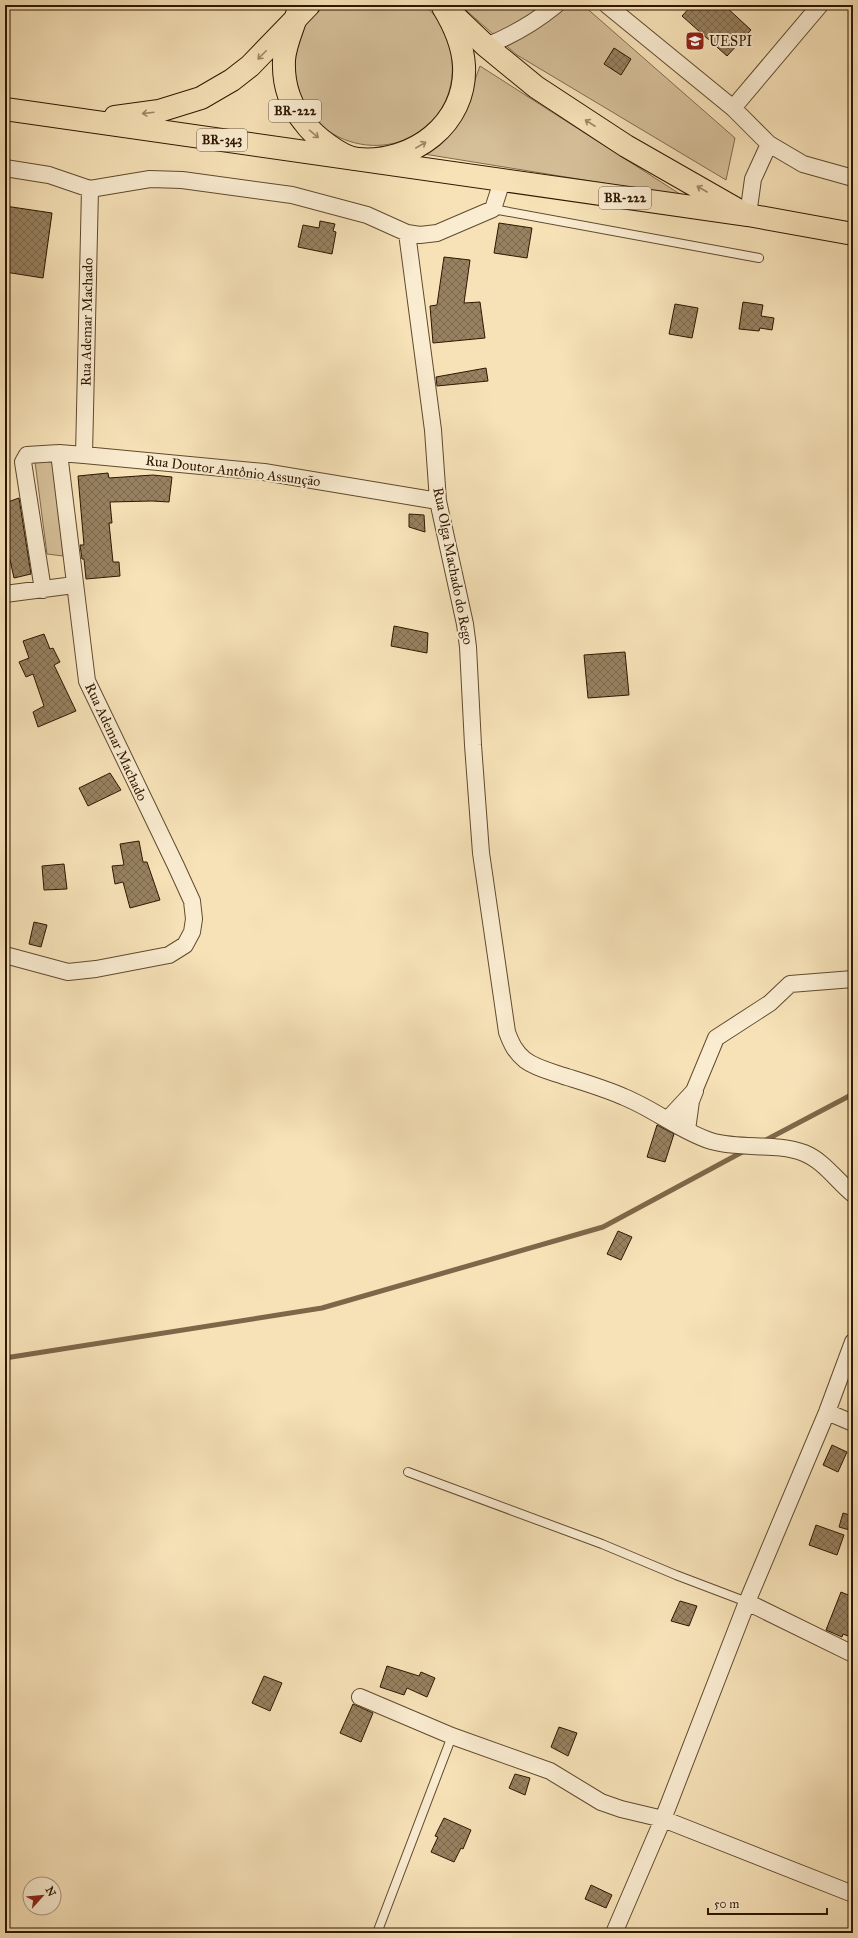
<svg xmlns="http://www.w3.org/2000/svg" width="858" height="1938" viewBox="0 0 858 1938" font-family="'IM FELL Great Primer',serif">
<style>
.green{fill:#d5bf99;stroke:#826b4c}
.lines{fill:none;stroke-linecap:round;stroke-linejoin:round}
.stream{stroke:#7e6749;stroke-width:5}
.building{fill:url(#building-cross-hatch);stroke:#2e1700}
.service-casing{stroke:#604a2e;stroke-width:10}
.minor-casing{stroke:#604a2e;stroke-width:18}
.primary-casing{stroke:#2e1700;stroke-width:24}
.trunk-casing{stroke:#2e1700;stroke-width:24}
.service{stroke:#faecd1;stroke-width:8}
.minor{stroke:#faecd1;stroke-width:16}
.primary{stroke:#f7e2b8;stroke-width:22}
.trunk{stroke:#f7e2b8;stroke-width:22}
.oneway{stroke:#9d8765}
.labels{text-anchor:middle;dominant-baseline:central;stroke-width:4;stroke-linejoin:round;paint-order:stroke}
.shield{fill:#faecd1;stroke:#6b573f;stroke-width:1}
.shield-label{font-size:13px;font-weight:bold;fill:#2e1700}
.poi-label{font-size:14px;fill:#2e1700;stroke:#faecd1;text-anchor:start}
.street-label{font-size:14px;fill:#2e1700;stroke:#faecd1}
</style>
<defs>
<pattern id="building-cross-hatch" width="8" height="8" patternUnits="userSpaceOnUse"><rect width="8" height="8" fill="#978160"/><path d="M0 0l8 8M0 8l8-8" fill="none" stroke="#7c694d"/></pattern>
</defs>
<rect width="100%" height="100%" fill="#f7e2b8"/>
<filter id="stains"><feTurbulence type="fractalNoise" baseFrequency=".005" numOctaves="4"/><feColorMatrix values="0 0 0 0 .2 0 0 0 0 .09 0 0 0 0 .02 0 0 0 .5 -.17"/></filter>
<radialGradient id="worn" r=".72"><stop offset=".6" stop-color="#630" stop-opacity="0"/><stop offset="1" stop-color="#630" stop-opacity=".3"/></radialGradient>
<path class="green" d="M 323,5 L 424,5 C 429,10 435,15 439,20 C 447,31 451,47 452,60 C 458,130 385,168 328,131 C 307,117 296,93 295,69 C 294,47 303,18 323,5 Z
M 460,5 L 583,5 L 735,138 L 726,180 L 517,55 Z
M 480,66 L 683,196 L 424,154 L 460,121 Z
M 55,461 L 63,556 L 47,554 L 35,462 Z"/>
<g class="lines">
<path class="stream" d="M 764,1141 L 853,1094
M 5,1358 L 322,1308 L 603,1227 L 746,1150"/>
</g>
<path class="building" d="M 692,5 L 724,5 L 751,30 L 727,56 L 682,16 Z
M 614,48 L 631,59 L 621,75 L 604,64 Z
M 5,206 L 52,213 L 43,278 L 5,272 Z
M 320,221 L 335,224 L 333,231 L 336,232 L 332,254 L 298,247 L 303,225 L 319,228 Z
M 499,223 L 532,228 L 527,258 L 494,253 Z
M 444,257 L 470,260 L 464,303 L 480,302 L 485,338 L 433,343 L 430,306 L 437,305 Z
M 743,302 L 763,305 L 761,316 L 774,318 L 772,330 L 760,328 L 759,331 L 739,329 Z
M 675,304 L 698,308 L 692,338 L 669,334 Z
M 486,368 L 488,381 L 437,386 L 436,377 Z
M 108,473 L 109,478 L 153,475 L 172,477 L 169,502 L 152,501 L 110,502 L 112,523 L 109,523 L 113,562 L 119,562 L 120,576 L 86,579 L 84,559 L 82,559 L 80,545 L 84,545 L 78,476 Z
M 19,498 L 31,574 L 14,578 L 5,537 L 5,503 Z
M 409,514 L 424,515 L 425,532 L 409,527 Z
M 394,626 L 428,633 L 427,653 L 391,646 Z
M 44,634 L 50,649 L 53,648 L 60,662 L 54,665 L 76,711 L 38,727 L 33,712 L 44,706 L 33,674 L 26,677 L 19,662 L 29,658 L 23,641 Z
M 625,652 L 629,695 L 588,698 L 584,655 Z
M 110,773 L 121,790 L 88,806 L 79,788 Z
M 139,841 L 143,862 L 147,862 L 160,900 L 130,908 L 123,882 L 115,884 L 112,866 L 124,865 L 120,844 Z
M 64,864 L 67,889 L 44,890 L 42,866 Z
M 34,922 L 47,925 L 41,947 L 29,944 Z
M 657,1125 L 674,1134 L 665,1162 L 647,1157 Z
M 618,1231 L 632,1237 L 621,1260 L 607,1254 Z
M 832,1445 L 847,1452 L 838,1472 L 823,1465 Z
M 843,1513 L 853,1516 L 853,1531 L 839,1527 Z
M 816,1525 L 844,1535 L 837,1555 L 809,1545 Z
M 841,1592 L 853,1597 L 853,1638 L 843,1634 L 842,1637 L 826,1630 Z
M 680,1601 L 697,1606 L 689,1626 L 671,1621 Z
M 387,1666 L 419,1676 L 421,1672 L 435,1678 L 427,1697 L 407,1688 L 404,1695 L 380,1687 Z
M 264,1676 L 282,1683 L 270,1711 L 252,1703 Z
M 353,1704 L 373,1713 L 361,1742 L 340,1733 Z
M 559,1727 L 577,1733 L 568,1756 L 551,1747 Z
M 515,1774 L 530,1778 L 525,1795 L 509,1788 Z
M 444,1818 L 471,1830 L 463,1849 L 461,1848 L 454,1862 L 431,1852 L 438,1837 L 435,1836 Z
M 591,1885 L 612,1895 L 606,1908 L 585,1899 Z"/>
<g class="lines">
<defs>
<path id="service" d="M 493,209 L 759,258
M 408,1472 L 602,1544 L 676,1575 L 747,1602
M 377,1933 L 452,1736"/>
<path id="minor" d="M 607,5 L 733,108 L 769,144 L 803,164 L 853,178
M 486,46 C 511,36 534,23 556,5
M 733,108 L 820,5
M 5,168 L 49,175 L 90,189 L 150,179 L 182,180 L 292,195 L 367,215 L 407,233 L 420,235 L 437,233 L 493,209 L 502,181
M 748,215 L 753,179 L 769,144
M 407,233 L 433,430 L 438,501 L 465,624 L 468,647 L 473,745 L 481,853 L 507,1032 C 511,1043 515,1052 525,1060 C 537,1069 553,1072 567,1077 C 586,1083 606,1089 624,1097 C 654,1109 680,1131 711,1141 C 741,1150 776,1142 804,1153 C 824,1161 837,1181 853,1194
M 84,455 L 90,189
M 43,590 L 23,462 L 27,455 L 59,453 L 84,455 L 264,472 L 438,501
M 5,594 L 74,585
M 5,955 L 68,972 L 96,969 L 169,955 L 185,945 L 192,932 L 194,919 L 192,901 L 176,866 L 87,681 L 59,453
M 668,1119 L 694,1091 L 716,1038 L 770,1003 L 790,984 L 853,979
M 687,1130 L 691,1101 L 695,1091
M 827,1412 L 853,1423
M 747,1602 L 853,1654
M 360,1697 L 452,1736 L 550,1771 L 601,1802 L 621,1809 L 663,1819 L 853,1894
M 614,1933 L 663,1819 L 747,1602 L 827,1412 L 853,1342"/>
<path id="primary" d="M 297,14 C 293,29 285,44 284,60 C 283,83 290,105 304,122 C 313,135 341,158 358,159 C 412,164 467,124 464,66 C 463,44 454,25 443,7"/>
<path id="trunk" d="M 443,5 L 486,46 L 536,87 L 626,146 L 738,210
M 5,109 L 748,215 L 853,234
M 115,117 L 159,111 L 201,98 L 232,80 L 250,66 L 309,5"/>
</defs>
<use href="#service" class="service-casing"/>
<use href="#minor" class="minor-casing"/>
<use href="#primary" class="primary-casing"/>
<use href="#trunk" class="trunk-casing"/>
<use href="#service" class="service"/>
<use href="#minor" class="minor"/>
<use href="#primary" class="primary"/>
<use href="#trunk" class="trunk"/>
</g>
<defs><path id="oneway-shaft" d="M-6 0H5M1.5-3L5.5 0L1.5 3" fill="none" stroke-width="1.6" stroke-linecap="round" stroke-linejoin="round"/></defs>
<g class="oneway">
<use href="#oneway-shaft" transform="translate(262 55) rotate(135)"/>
<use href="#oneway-shaft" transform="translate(148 113) rotate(173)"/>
<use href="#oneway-shaft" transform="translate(590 123) rotate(-147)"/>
<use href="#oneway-shaft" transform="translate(314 134) rotate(40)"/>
<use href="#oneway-shaft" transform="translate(421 145) rotate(-30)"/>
<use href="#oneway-shaft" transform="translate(702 189) rotate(-150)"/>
</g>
<defs>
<symbol id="university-square" viewBox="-11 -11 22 22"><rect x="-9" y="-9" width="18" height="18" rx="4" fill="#8f2418" stroke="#faecd1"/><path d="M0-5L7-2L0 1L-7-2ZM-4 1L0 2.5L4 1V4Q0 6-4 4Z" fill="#fff"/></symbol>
</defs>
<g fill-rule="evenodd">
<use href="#university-square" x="684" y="30" width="22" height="22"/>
</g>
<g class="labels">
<g class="shield">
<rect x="269" y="100" width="52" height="22" rx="3"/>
<rect x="197" y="129" width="50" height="22" rx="3"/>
<rect x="599" y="187" width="52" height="22" rx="3"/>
</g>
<g class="shield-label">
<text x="295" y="111">BR-222</text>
<text x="222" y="140">BR-343</text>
<text x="625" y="198">BR-222</text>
</g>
<g class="poi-label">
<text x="709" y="41">UESPI</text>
</g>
<g class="street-label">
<text transform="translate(87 322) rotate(-89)">Rua Ademar Machado</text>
<text transform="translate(233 471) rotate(7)">Rua Doutor Antônio Assunção</text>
<text transform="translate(453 566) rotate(79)">Rua Olga Machado do Rego</text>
<text transform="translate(116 742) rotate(65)">Rua Ademar Machado</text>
</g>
</g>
<rect width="858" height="1938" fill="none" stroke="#f7e2b8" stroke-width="20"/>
<rect x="6" y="6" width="846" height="1926" fill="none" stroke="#2e1700" stroke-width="2"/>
<rect x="10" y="10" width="838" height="1918" fill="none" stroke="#2e1700"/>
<g transform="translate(42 1896) rotate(63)"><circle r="19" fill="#faecd1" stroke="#a8977d"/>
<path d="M0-3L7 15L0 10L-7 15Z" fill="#8f2418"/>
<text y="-6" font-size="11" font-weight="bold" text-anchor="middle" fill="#2e1700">N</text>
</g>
<path d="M708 1908v6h119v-6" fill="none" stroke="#2e1700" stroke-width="2"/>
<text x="714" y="1908" font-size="12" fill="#2e1700" stroke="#faecd1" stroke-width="3" paint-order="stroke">50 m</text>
<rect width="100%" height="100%" filter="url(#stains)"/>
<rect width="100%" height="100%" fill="url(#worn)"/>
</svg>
